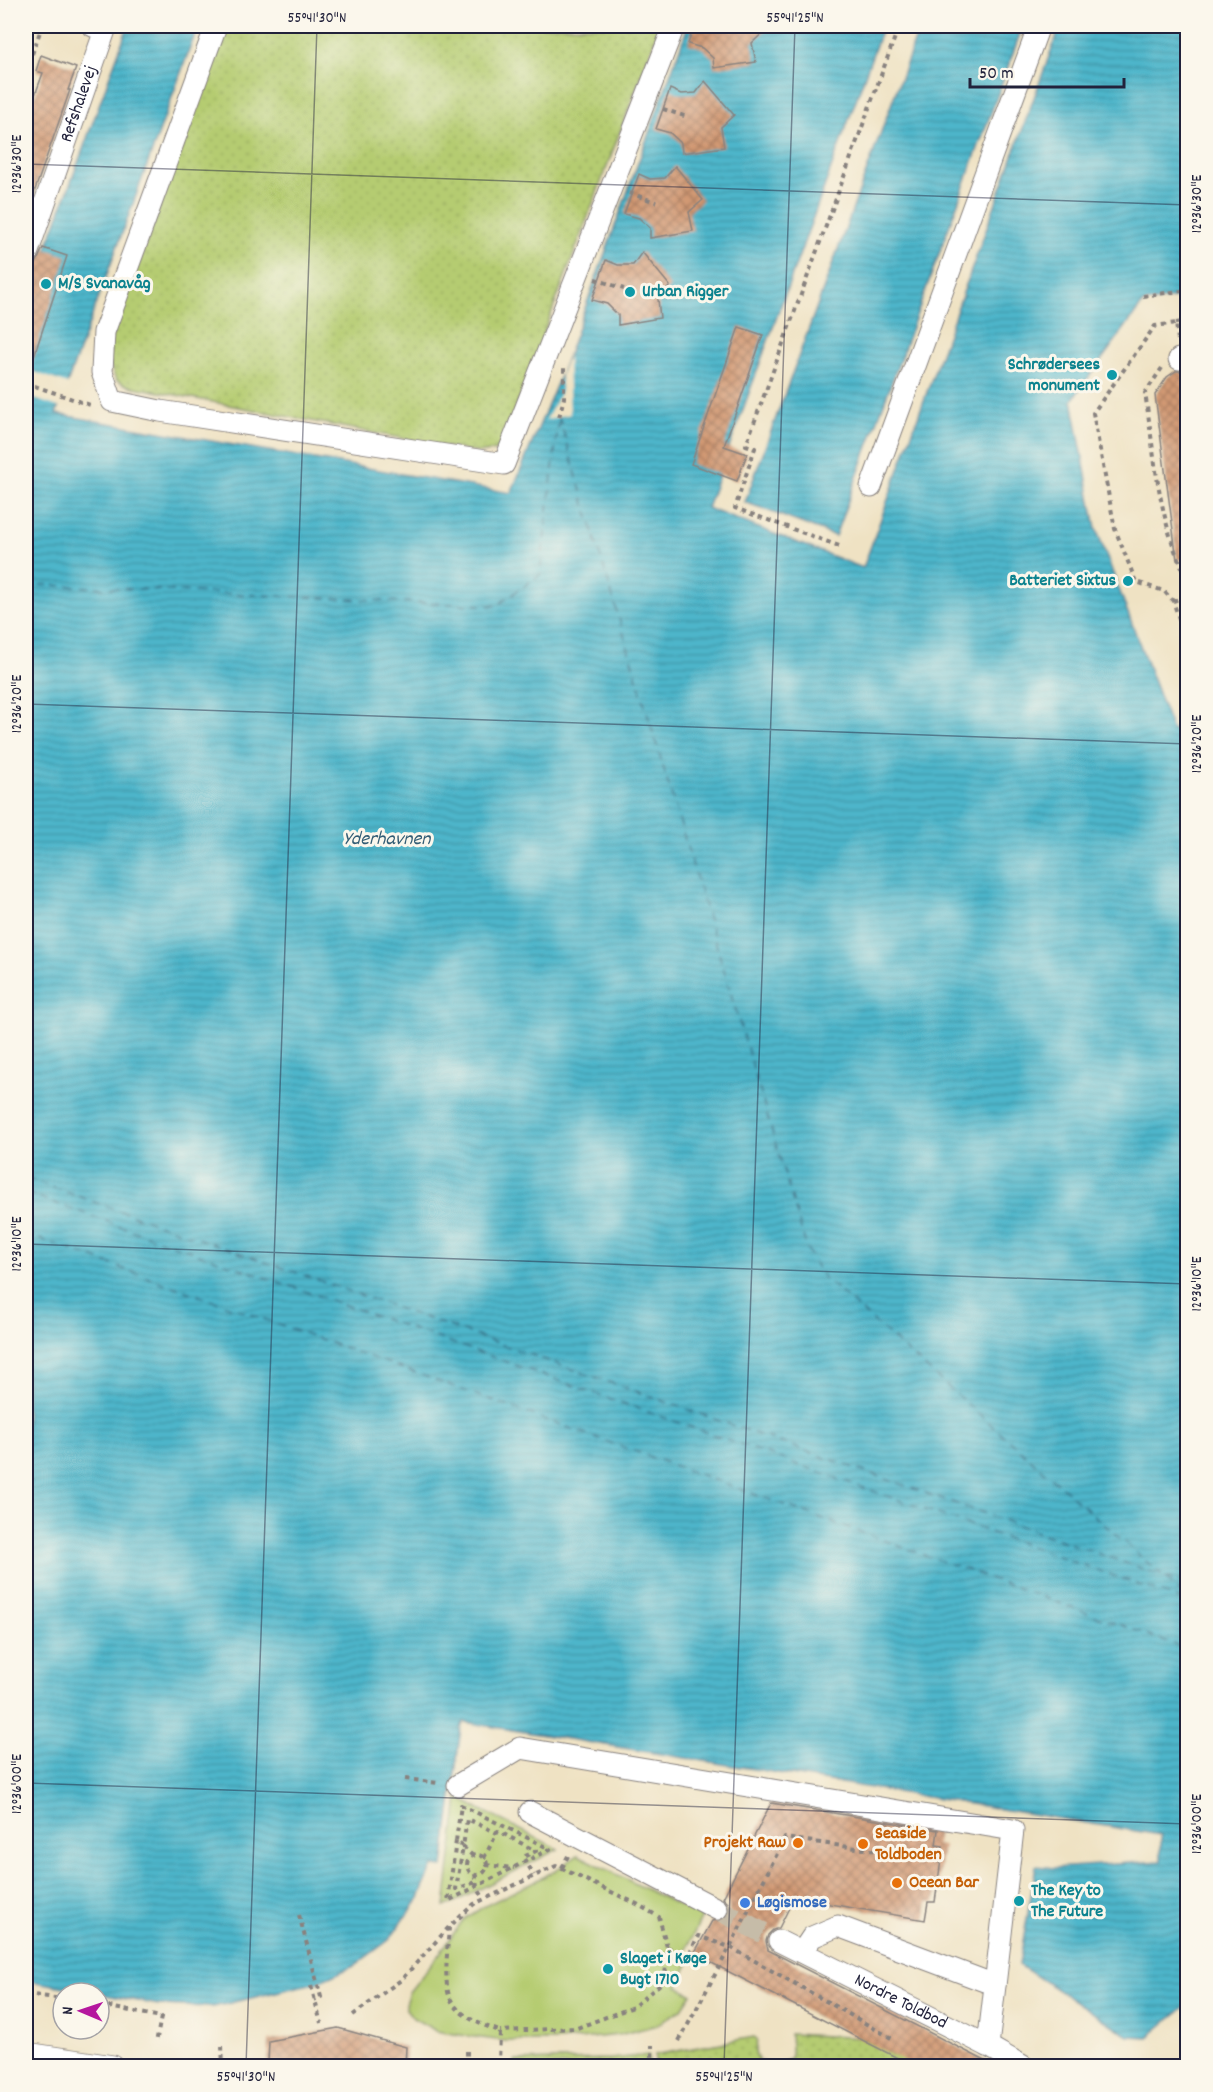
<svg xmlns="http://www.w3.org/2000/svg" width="1213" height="2092" viewBox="0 0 1213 2092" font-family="Dekko,sans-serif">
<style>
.grass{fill:url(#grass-dots);stroke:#6c7756;stroke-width:1.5}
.park{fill:#b5cc71;stroke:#6c7756;stroke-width:1.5}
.water{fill:url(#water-rules);stroke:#386c83;stroke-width:1.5}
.pier{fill:#efe2c3}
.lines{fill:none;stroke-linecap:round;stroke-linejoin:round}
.ferry{stroke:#335d75;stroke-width:1.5;stroke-dasharray:8 6;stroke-linecap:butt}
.building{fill:url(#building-cross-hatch)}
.minor-tunnel{stroke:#c6bca8;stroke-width:21;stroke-dasharray:21 10;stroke-linecap:butt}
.minor-casing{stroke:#88827f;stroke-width:23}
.path{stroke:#88827f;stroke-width:4;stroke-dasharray:4.5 4.5;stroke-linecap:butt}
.minor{stroke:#fff;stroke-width:21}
.ticks{fill:none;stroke:#22223b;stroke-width:1.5;stroke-opacity:0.45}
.culture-dot{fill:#0f9aa8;stroke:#fbf7ec;stroke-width:2}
.food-dot{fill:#e8710a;stroke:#fbf7ec;stroke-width:2}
.shop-dot{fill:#3f7fe0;stroke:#fbf7ec;stroke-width:2}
.labels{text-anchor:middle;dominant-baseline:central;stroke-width:6;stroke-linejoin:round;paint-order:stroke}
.street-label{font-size:18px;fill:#22223b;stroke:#fbf7ec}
.culture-label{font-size:18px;font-weight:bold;fill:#0d838f;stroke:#fbf7ec;text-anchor:start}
.food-label{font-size:18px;font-weight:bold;fill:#c56008;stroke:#fbf7ec;text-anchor:start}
.shop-label{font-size:18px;font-weight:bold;fill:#366cbe;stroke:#fbf7ec;text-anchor:start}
.water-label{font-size:20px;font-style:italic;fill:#335d75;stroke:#fbf7ec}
.neatline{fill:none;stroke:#22223b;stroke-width:2}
.ticks-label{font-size:15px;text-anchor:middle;fill:#22223b}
</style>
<defs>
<pattern id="grass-dots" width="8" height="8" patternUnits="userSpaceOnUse" patternTransform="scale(1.5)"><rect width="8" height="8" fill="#b5cc71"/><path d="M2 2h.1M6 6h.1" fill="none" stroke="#9baf63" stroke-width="1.8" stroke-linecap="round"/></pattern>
<pattern id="water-rules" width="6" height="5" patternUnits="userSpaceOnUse" patternTransform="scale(1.5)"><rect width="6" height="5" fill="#4db6cb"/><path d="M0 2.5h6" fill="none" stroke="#4094a6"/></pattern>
<pattern id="building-cross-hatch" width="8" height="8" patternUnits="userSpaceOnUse" patternTransform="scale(1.5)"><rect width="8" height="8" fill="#d19973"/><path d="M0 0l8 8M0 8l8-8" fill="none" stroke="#a97c60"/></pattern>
</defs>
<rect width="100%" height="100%" fill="#fbf7ec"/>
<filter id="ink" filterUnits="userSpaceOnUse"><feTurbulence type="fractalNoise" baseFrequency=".0167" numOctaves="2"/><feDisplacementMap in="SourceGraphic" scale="12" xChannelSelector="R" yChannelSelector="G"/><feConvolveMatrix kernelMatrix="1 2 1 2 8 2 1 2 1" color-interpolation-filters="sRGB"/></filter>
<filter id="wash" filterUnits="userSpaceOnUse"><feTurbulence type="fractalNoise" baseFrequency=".008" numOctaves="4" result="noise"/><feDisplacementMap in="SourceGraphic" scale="24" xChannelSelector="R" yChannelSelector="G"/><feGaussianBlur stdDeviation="1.35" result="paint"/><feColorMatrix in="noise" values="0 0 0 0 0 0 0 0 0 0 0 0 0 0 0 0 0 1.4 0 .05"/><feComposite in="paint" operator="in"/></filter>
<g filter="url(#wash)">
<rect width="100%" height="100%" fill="#efe2c3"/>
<path class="grass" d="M 226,26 L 660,26 L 506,433 L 497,450 L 479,453 L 129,386 L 116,380 L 109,363 L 110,340 Z
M 790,2034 L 865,2038 L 933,2066 L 655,2066 L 655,2055 L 754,2037 L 757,2039 L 755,2053 L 759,2061 C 767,2064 789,2066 791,2055 C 792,2048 790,2040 790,2034 Z
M 649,2055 L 649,2066 L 514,2066 L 515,2061 L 611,2059 Z"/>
<path class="park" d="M 458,1798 L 558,1849 L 445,1907 Z
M 578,1855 L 702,1917 L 682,1957 L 690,1960 L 678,1986 L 692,1994 L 682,2009 L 657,2025 L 619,2035 L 559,2041 L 504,2041 L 460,2035 L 436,2031 L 413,2018 L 406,2009 L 405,2004 L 409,1992 L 440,1953 L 463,1920 L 483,1907 L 551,1873 Z"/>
<path class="water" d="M 128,26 L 198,26 L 56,414 L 511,493 L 561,374 L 688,26 L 883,26 L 707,508 L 863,568 L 1060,26 L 1187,26 L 1187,296 L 1143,303 L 1072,400 L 1096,528 L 1172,730 L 1188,730 L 1188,2004 L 1148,2037 L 1129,2036 L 1019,1965 L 1036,1866 L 1054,1868 L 1161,1861 L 1161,1835 L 464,1722 L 461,1727 L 443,1867 L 433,1866 L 418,1900 L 389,1940 L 354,1966 L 318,1982 L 213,2007 L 159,2005 L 26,1980 L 26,305 Z
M 920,26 L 1023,26 L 835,536 L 745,502 Z"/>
<path class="pier" d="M 568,356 L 570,414 L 546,420 L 561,391 L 561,374 Z
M 26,369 L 70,385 L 61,408 L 26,396 Z"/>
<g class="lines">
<path class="ferry" d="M 559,417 L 807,1249 L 823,1277 L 1188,1598
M 26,584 L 496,606 L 540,575 L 559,418
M 26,1178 L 1160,1575
M 26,1193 L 1188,1602
M 26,1234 L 1188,1649
M 1165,1577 L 1188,1584"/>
</g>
<g id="blocks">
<path class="building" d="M 694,26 L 770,26 L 752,43 L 756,62 L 714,68 L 713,58 L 702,48 L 688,44 Z
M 41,55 L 76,68 L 68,90 L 70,90 L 28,210 L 26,209 L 26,120 L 43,73 L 36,71 Z
M 705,81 L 734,115 L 721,127 L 724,147 L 682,153 L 681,143 L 670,133 L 656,129 L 670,89 L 681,94 L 696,93 Z
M 675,166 L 703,200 L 689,212 L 693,231 L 650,238 L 650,228 L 639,218 L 624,214 L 639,174 L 650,179 L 665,178 Z
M 43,248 L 67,256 L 29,371 L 26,371 L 26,269 L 35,266 Z
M 642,252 L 670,286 L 658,299 L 660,318 L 618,325 L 618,315 L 607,304 L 592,300 L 606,260 L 618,265 L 633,265 Z
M 739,327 L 763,335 L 724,446 L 747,454 L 737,481 L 691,464 Z
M 1176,371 L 1188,371 L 1188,560 L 1177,560 L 1155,395 L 1167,377 Z
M 771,1803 L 938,1830 L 936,1845 L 943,1846 L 935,1902 L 928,1902 L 925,1920 L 794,1898 L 779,1928 L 773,1930 L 768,1935 L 766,1941 L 768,1950 L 997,2067 L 915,2067 L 694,1954 L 712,1921 L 723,1920 L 729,1914 L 728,1903 L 723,1898 Z
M 338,2028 L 406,2047 L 405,2067 L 278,2067 L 279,2062 L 268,2063 L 269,2041 Z"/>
</g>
</g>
<g filter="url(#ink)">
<use href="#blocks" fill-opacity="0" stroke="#88827f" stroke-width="1.5"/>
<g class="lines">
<path class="minor-tunnel" d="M 717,1909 L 779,1941"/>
<defs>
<g id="minor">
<path d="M 216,26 L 104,332 L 102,372 L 112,401 L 160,411 L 504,464 L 674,26"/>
<path id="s1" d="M 26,257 L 105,30 L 93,26"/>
<path d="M 1179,359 L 1188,358"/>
<path d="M 871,487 L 1039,26"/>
<path d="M 458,1785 L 520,1748 L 1013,1830 L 988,2046"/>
<path d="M 530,1812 L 717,1909"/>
<path id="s2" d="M 779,1941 L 988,2046 L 1023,2066"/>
<path d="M 802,1952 L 812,1937 L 838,1926 L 995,1985"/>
<path d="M 26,2053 L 113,2066"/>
</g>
</defs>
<use href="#minor" class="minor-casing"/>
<path class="path" d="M 698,26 L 719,32
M 26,71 L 42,26
M 663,109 L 687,117
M 629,193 L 656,202
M 595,279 L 624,289
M 1143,296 L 1188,290
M 1176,323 L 1188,321
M 1178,340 L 1176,323 L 1155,326 L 1093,413 L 1115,529 L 1136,582 L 1164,591 L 1173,601 L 1188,645
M 1162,368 L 1145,393 C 1155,456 1158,523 1188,580
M 26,383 L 93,406
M 559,417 L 564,398 L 564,368
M 839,546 L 735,508 L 755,448 L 746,445 L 899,26
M 1173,601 L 1188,596
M 405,1779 L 439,1783
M 456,1841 L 461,1805 L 550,1849 L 448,1901 L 456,1841 L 463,1847 L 456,1889 L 476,1882
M467 1865a10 10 0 1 1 20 0a10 10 0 1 1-20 0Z
M 473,1856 L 463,1847 L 467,1819 L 497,1833
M 484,1858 L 498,1831 L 536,1851 L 523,1857 L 534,1875
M 486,1865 L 514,1868
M 562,1868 L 569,1854
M 475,1874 L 477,1887 L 484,1899
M 299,1915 L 321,1997 L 314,2000
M 449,1927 C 448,1945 443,1983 450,1998 C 458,2016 483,2026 500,2031 L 499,2065 L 487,2066
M 667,1947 L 688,1957 L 698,1936 L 730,1947 L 893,2039
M 311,1986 L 321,2023
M 26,1994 L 63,1999
M 99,2005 L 161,2017 L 156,2043
M 353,2015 L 401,1980 L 449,1927 L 474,1904 L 556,1866 L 637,1904 L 659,1917 L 667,1947 L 665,1980 L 633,2007 L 577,2028 L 500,2031
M 679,2041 L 730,1947 L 785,1838 L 913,1856
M 222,2046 L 223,2066
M 467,2051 L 467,2066
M 652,2066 L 652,2045
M 939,2066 L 942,2060"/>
<use href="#minor" class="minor"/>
</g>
</g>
<path class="ticks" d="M 26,164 L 1188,205M 26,704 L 1188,744M 26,1244 L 1188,1284M 26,1783 L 1188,1824M 246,2066 L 317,26M 724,2066 L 795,26"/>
<g class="culture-dot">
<circle cx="46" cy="284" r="6"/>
<circle cx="630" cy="292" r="6"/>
<circle cx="1112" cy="375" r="6"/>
<circle cx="1128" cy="581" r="6"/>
<circle cx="1019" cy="1901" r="6"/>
<circle cx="608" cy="1969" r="6"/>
</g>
<g class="food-dot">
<circle cx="798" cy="1843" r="6"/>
<circle cx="863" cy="1844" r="6"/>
<circle cx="897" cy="1883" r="6"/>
</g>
<circle class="shop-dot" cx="745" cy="1903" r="6"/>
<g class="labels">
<g class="street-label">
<text stroke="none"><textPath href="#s1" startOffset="162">Refshalevej</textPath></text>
<text stroke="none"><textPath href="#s2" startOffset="136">Nordre Toldbod</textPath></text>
</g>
<g class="culture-label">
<text x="58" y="284">M/S Svanavåg</text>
<text x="642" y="292">Urban Rigger</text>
<text x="1100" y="365" text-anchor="end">Schrødersees<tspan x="1100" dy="21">monument</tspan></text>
<text x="1116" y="581" text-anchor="end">Batteriet Sixtus</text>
<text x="1031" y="1891">The Key to<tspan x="1031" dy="21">The Future</tspan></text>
<text x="620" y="1959">Slaget i Køge<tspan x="620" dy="21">Bugt 1710</tspan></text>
</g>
<g class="food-label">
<text x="875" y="1834">Seaside<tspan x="875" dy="21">Toldboden</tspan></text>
<text x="786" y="1843" text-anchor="end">Projekt Raw</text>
<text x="909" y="1883">Ocean Bar</text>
</g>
<g class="shop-label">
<text x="757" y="1903">Løgismose</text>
</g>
<g class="water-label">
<text x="387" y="840">Yderhavnen</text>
</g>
</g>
<rect width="1213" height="2092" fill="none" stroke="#fbf7ec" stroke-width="66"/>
<g transform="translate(81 2011) rotate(272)"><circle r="28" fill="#fbf7ec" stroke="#a4a2a5" stroke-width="1.5"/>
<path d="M0-4.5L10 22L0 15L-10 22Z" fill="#b5179e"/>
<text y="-9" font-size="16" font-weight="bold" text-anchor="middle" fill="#22223b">N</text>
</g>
<path d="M970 78v9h154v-9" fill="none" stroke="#22223b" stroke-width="3"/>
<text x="979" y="78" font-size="18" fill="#22223b" stroke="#fbf7ec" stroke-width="4.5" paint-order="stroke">50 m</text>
<rect x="33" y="33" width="1147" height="2026" class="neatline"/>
<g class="ticks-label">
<text x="317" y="22">55°41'30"N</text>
<text x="795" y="22">55°41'25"N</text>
<text transform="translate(16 164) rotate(-90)" y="5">12°36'30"E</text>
<text transform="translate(1196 204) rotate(-90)" y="5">12°36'30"E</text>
<text transform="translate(16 704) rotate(-90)" y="5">12°36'20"E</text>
<text transform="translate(1196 744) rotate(-90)" y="5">12°36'20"E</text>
<text transform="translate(16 1244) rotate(-90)" y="5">12°36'10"E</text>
<text transform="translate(1196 1284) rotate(-90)" y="5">12°36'10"E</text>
<text transform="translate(16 1784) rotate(-90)" y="5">12°36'00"E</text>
<text transform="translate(1196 1824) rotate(-90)" y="5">12°36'00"E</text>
<text x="246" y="2081">55°41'30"N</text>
<text x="724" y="2081">55°41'25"N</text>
</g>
</svg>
